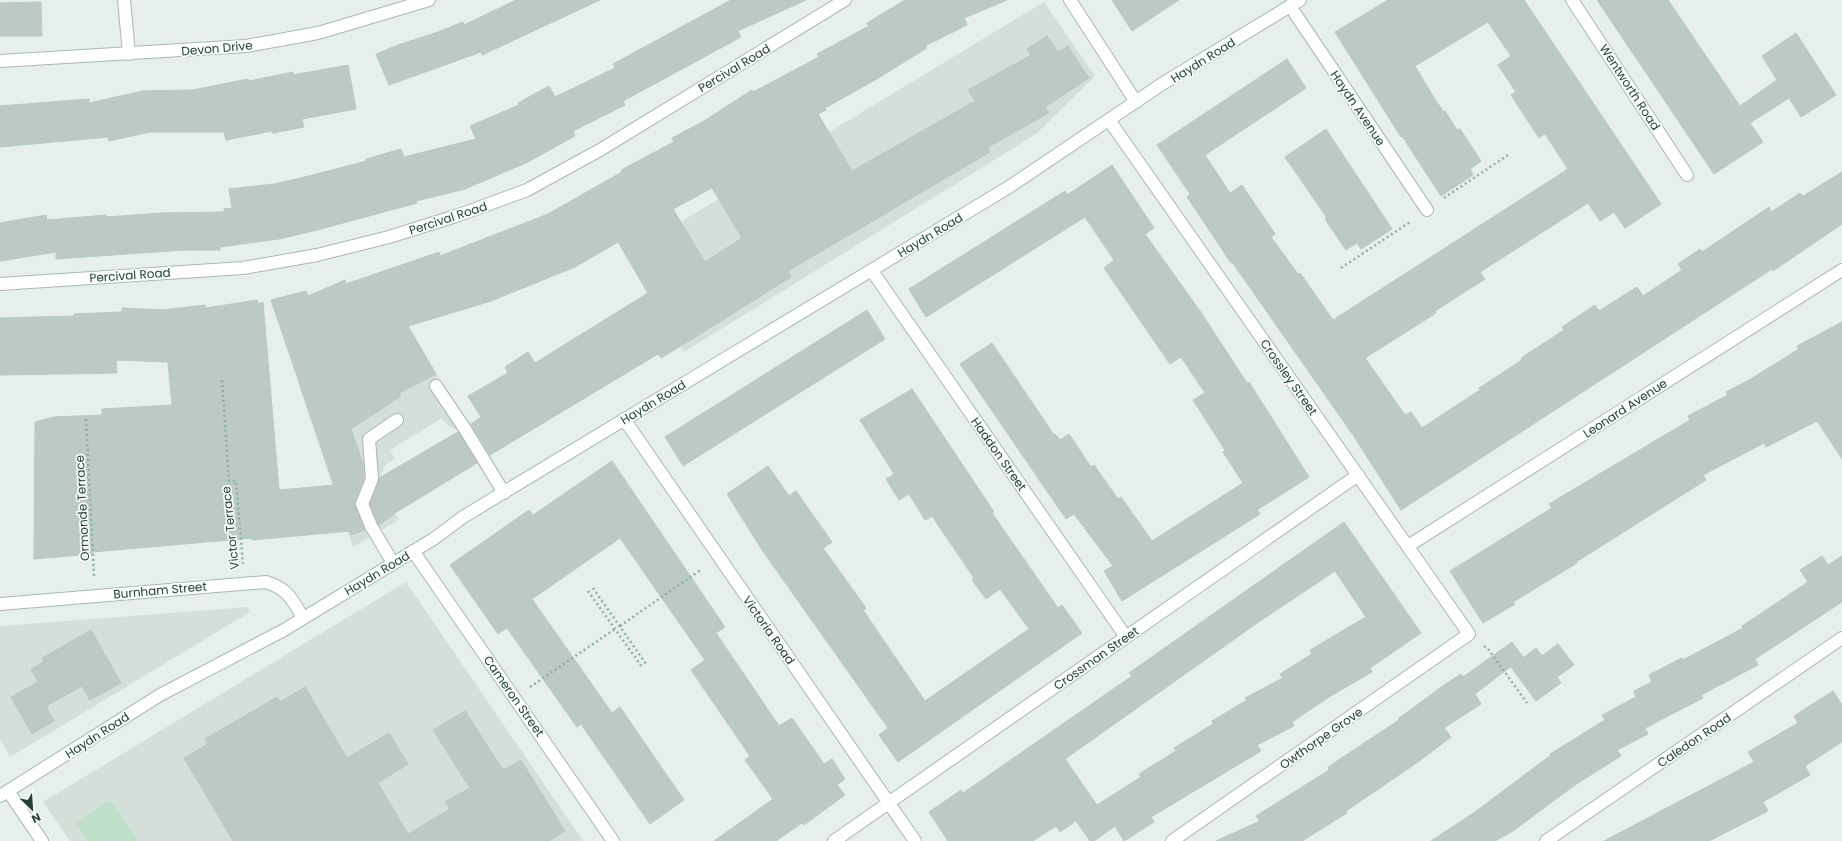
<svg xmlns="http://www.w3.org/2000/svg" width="1842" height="841" viewBox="0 0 1842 841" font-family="Poppins,sans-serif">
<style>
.built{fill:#d4dfda}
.green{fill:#bfe0c8}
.building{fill:#bbcac4;stroke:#b8c9c2;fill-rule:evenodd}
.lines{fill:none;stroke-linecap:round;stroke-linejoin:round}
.lane-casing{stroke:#a8b8b2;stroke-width:14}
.street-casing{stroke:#a8b8b2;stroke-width:14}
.secondary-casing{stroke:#a4bbb3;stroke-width:14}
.path{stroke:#86b3a5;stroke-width:2.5;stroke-dasharray:2 3;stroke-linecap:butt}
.lane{stroke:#fff;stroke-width:12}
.street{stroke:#fff;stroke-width:12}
.secondary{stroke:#fff;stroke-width:12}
.labels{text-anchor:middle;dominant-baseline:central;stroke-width:3.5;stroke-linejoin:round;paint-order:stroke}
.street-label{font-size:12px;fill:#24423a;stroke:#f7fbf9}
</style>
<rect width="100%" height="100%" fill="#e6efeb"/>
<path class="built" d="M 1044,2 L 1095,76 L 1036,134 L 684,352 L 626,255 Z
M 416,340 L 493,466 L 483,472 L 460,432 L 447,425 L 442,418 L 390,450 L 395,459 L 386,464 L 377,482 L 399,520 L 353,547 L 300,388 Z
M 406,582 L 583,841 L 70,841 L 43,802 Z
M 248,607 L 250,612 L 10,757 L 0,739 L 0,626 Z"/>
<path class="green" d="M 110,800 L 138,841 L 87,841 L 75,823 Z"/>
<path class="building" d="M 516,0 L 600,0 L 482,55 L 481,52 L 389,85 L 376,54 L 398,45 L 438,32 L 463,22 L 464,25 Z
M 731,0 L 806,0 L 742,29 L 738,31 L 741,37 L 623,101 L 625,105 L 573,131 L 575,136 L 526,163 L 465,189 L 416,201 L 417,203 L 317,230 L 279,239 L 220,247 L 220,250 L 184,250 L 56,259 L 56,252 L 0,261 L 0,223 L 46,215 L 47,220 L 106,215 L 106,217 L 162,213 L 224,212 L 224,209 L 232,208 L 229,189 L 274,184 L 301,178 L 367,161 L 366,159 L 401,149 L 404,157 L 476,139 L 470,126 L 519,105 L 518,103 L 549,86 L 555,97 L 615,68 L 613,64 Z
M 905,0 L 1007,0 L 964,18 L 967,25 L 925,46 L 927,48 L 875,80 L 825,108 L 826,110 L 818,114 L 852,171 L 975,101 L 968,90 L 1031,55 L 1027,49 L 1047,36 L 1058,52 L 1068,46 L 1089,78 L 1045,107 L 1049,113 L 988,147 L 990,152 L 973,162 L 788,271 L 791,277 L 697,336 L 661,358 L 658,354 L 490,455 L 471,424 L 481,417 L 468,396 L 508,373 L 505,367 L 528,352 L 535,363 L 648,293 L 618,242 L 575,267 L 491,301 L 408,326 L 436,374 L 399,393 L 401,396 L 351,429 L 363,464 L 364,478 L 355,501 L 355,506 L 365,530 L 351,535 L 350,531 L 252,540 L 252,538 L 92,552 L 92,554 L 34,559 L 35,422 L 54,417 L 102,415 L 102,409 L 172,405 L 168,362 L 116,360 L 117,373 L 0,375 L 0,318 L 74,316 L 74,314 L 122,312 L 122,308 L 163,310 L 205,305 L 206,308 L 257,300 L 258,304 L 263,302 L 279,490 L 334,485 L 271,300 L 306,291 L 308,296 L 345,280 L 346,284 L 439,252 L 440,256 L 548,214 L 622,172 L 621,170 L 674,142 L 672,138 L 704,121 L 752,90 L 753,92 L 819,57 L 817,54 L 869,26 L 867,23 ZM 712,188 L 742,238 L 705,262 L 673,209 Z
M 1112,0 L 1179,0 L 1132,31 Z
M 1388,0 L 1524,0 L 1661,204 L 1625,228 L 1614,212 L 1600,221 L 1588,203 L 1480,272 L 1485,279 L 1435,311 L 1436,313 L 1365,358 L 1405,415 L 1411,412 L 1422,428 L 1480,390 L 1479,388 L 1522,360 L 1521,358 L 1564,330 L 1562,327 L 1595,305 L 1599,311 L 1637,287 L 1643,296 L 1682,270 L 1678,264 L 1700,249 L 1702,252 L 1769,207 L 1771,212 L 1800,193 L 1803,196 L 1842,172 L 1842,224 L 1773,271 L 1772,269 L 1401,510 L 1353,435 L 1232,262 L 1231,263 L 1187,197 L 1190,194 L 1157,145 L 1287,59 L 1306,88 L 1205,155 L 1230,193 L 1242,185 L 1275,234 L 1271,237 L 1298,274 L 1300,273 L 1333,320 L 1568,169 L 1545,134 L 1539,138 L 1511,95 L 1516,92 L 1498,65 L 1511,56 L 1488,22 L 1415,66 L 1436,101 L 1444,112 L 1445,111 L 1457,130 L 1460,129 L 1481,161 L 1470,169 L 1473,175 L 1441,196 L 1402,136 L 1401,137 L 1335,32 Z
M 1597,0 L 1668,0 L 1740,106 L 1777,80 L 1762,56 L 1796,33 L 1836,95 L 1801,117 L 1789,98 L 1750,123 L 1763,142 L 1714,174 Z
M 41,2 L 42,36 L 0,36 L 0,3 Z
M 348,65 L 356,109 L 302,119 L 304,127 L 273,133 L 272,131 L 226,140 L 224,132 L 150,132 L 109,141 L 108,137 L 0,147 L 0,106 L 89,99 L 89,103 L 143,91 L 193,90 L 248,79 L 249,81 L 293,72 L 293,75 Z
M 1326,129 L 1392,229 L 1361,249 L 1357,243 L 1346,250 L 1325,219 L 1327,218 L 1285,157 Z
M 1112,165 L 1154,228 L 1145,234 L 1200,311 L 1247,383 L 1249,382 L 1309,477 L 1257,510 L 1260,514 L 1122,601 L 1104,571 L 1113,566 L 1074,514 L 1066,519 L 960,364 L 992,343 L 1054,435 L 1055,434 L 1060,440 L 1069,434 L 1091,467 L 1094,465 L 1118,499 L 1121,497 L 1152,541 L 1243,483 L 1223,452 L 1225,450 L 1193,400 L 1205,393 L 1181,357 L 1170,364 L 1104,268 L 1114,260 L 1085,217 L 926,317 L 909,289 L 1065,191 L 1067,195 Z
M 867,310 L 885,339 L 683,466 L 665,437 Z
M 1842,322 L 1842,459 L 1817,421 L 1766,447 L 1764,443 L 1703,475 L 1706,480 L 1576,562 L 1577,563 L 1513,602 L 1515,604 L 1483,623 L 1450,571 L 1552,508 L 1549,504 L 1690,420 L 1688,416 L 1728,395 L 1726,392 L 1749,380 L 1799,349 L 1797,346 Z
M 912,389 L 994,512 L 992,513 L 1058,608 L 1062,605 L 1082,633 L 898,762 L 879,735 L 888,728 L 762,550 L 727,494 L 768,466 L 789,496 L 796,491 L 832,542 L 823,548 L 866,608 L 863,610 L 925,701 L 1029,629 L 1000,589 L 986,599 L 972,580 L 974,578 L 932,516 L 925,520 L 909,494 L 899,500 L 886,479 L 894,474 L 860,420 Z
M 458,432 L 477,463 L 395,513 L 379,525 L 370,504 L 379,478 Z
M 612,461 L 725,627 L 716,633 L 779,726 L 792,718 L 824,764 L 832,759 L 845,779 L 837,785 L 845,795 L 804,825 L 802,823 L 776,841 L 714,841 L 773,799 L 745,760 L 750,756 L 691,670 L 705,660 L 620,538 L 532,599 L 612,713 L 620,707 L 684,800 L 650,824 L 581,724 L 577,727 L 507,628 L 498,634 L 450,565 L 529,510 L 533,515 Z
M 1344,522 L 1421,633 L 1370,668 L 1372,672 L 1329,697 L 1292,722 L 1294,726 L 1257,745 L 1261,751 L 1151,817 L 1154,822 L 1124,841 L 1115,826 L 1094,841 L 1090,841 L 1076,821 L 1060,832 L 1056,826 L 1033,841 L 948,841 L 929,812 L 961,790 L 963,793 L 1132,676 L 1129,673 ZM 1335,571 L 1366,617 L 1310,650 L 1312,654 L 1280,674 L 1283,678 L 1245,698 L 1247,700 L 1212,721 L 1213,724 L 1174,748 L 1176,751 L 1139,774 L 1141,777 L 1097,805 L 1065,759 L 1260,621 Z
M 1822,556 L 1828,565 L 1842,556 L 1842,602 L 1755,659 L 1758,665 L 1701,695 L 1703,698 L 1645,728 L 1648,734 L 1617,750 L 1621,756 L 1575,785 L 1513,831 L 1495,841 L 1431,841 L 1475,812 L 1551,755 L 1550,754 L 1605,720 L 1602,715 L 1636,697 L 1634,691 L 1652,682 L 1649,675 L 1682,658 L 1683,660 L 1743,628 L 1742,626 L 1808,582 L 1800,570 Z
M 91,630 L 121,683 L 90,700 L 82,686 L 46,706 L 54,721 L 32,734 L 11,697 L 38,682 L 31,669 L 44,662 L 42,658 Z
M 1512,642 L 1523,657 L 1475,694 L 1481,704 L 1444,728 L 1451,737 L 1418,762 L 1346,811 L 1347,813 L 1302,841 L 1216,841 L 1260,821 L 1256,816 L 1329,770 L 1328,767 L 1399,720 L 1398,719 L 1444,685 L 1461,674 L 1463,677 Z
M 1558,644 L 1574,665 L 1557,677 L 1561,683 L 1536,701 L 1511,667 L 1536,648 L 1542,656 Z
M 305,687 L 347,758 L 389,733 L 408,764 L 378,783 L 408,834 L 450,809 L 445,802 L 470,788 L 433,730 L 465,711 L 503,770 L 521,760 L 565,831 L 549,841 L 233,841 L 184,758 L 208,744 L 205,739 L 277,697 L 280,702 Z
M 1833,691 L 1842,705 L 1842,742 L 1805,766 L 1810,775 L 1763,802 L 1768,811 L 1709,841 L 1604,841 L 1754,762 L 1748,752 L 1798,723 L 1794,716 Z"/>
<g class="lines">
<defs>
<path id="lane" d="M 436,386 L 465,429 L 504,493
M 393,563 L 371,526 L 362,504 L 372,479 L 369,439 L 397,420"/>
<path id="street" d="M 124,0 L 129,54
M 1070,0 L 1136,102
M 1572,0 L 1687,175
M 1290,6 L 1427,210
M 0,61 L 246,46 L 318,33 L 429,0
M 1109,120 L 1469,634 L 1172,841
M 872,271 L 1126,637
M 0,284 L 243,268 L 317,255 L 389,237 L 459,215 L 527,190 L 600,150 L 845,0
M 624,419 L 915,841
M 1408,546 L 1842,270
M 413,551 L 613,841
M 0,604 L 266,582 C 288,589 292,599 303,618
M 8,791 L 42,841
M 834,841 L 1358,475
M 1546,841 L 1842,638"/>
<path id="secondary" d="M 0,796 L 160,695 L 284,630 L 435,538 L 463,517 L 1009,187 L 1162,84 L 1300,0"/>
</defs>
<use href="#lane" class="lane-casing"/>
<use href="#street" class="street-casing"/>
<use href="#secondary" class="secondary-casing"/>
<path class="path" d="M 1444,198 L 1508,155
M 1341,268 L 1410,222
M 222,380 L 229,481 L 236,481 L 243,564
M 86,419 L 94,576
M 593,588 L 646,664
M 588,591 L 642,667
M 620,626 L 702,569
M 1484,646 L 1489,650 L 1527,703
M 530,687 L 615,629"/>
<use href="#lane" class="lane"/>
<use href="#street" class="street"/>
<use href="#secondary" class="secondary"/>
</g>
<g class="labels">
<g class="street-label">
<text transform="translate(217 48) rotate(-5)">Devon Drive</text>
<text transform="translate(1203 60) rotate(-32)">Haydn Road</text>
<text transform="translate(734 68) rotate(-31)">Percival Road</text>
<text transform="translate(1630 87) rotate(57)">Wentworth Road</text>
<text transform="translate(1358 108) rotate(56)">Haydn Avenue</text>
<text transform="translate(448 218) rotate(-18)">Percival Road</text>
<text transform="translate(930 235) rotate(-31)">Haydn Road</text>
<text transform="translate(130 275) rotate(-4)">Percival Road</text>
<text transform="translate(1289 377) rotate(55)">Crossley Street</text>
<text transform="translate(653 402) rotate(-31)">Haydn Road</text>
<text transform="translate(1625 408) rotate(-33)">Leonard Avenue</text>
<text transform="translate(999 454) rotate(55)">Haddon Street</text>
<text transform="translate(82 508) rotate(-93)">Ormonde Terrace</text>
<text transform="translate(230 528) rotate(-96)">Victor Terrace</text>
<text transform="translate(377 573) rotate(-31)">Haydn Road</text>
<text transform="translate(160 590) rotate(-5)">Burnham Street</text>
<text transform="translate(769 630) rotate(55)">Victoria Road</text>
<text transform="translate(1096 658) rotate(-35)">Crossman Street</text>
<text transform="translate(514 696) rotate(55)">Cameron Street</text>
<text transform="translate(97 735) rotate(-33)">Haydn Road</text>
<text transform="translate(1321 738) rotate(-35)">Owthorpe Grove</text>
<text transform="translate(1694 740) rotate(-34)">Caledon Road</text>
</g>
</g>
<g transform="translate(32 809) rotate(155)" stroke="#f7fbf9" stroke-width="3" paint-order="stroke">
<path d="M0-3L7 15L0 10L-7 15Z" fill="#24423a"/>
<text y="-6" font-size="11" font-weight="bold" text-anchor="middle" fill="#24423a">N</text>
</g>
</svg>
